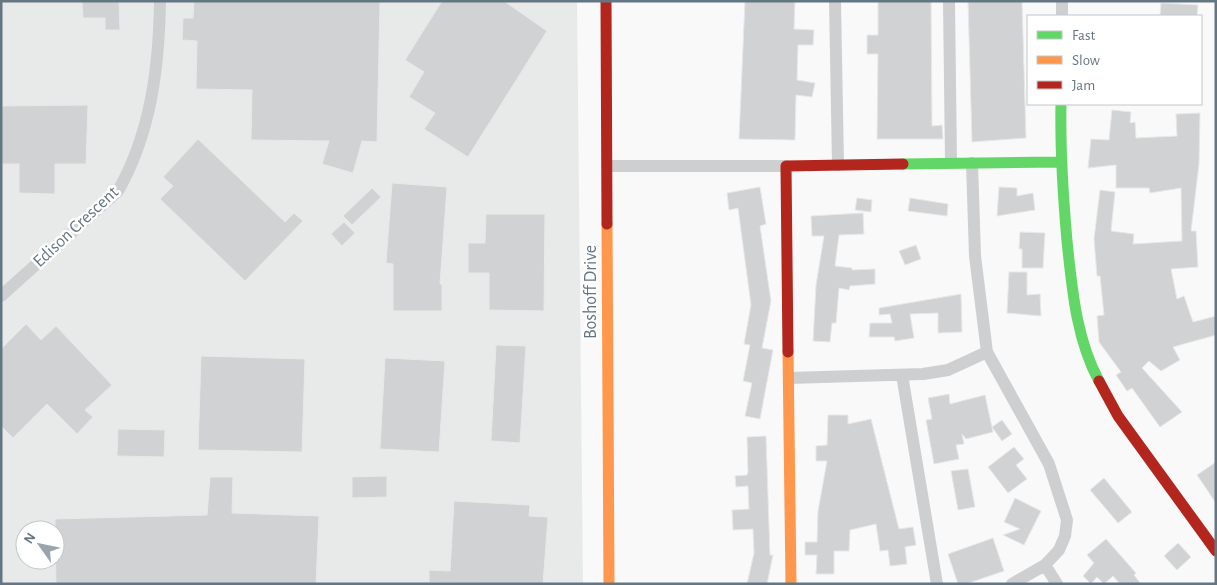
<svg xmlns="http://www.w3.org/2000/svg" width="1217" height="585" viewBox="0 0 1217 585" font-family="'Alegreya Sans',sans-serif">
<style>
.built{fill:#e8e9e9;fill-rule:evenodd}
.building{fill:#d0d2d3;stroke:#e8e8e8}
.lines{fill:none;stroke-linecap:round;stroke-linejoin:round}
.street{stroke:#cecfd0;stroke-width:12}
.fast{stroke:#63d668;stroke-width:11}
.slow{stroke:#ff974d;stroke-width:11}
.jam{stroke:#b3261e;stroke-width:11}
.labels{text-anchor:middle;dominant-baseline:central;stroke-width:5;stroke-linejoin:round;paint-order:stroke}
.street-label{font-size:18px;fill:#657683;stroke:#fff}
</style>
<rect width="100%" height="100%" fill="#f9f9f9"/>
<path class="built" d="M 1,1 L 577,1 L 583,584 L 1,584 ZM 25,530 L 55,530 L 55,560 L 25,560 Z"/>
<path class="building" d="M 82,1 L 119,1 L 120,30 L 105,30 L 105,18 L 83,18 Z
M 194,1 L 380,1 L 377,142 L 362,141 L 353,173 L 322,164 L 329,141 L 251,140 L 252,90 L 196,89 L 197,41 L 182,40 L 183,18 L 193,18 Z
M 442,1 L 504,1 L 547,31 L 468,157 L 424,129 L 435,113 L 409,97 L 424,72 L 405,60 Z
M 745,1 L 795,1 L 794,29 L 814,30 L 813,45 L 798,45 L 797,80 L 815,83 L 812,97 L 796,95 L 795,140 L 739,139 Z
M 878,1 L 931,1 L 932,126 L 942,125 L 943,139 L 877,139 L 878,54 L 867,54 L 867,35 L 878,35 Z
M 968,1 L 1022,1 L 1026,138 L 972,142 Z
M 1161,3 L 1198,5 L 1197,16 L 1160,16 Z
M 88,105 L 86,164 L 55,164 L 55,194 L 19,193 L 19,164 L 1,164 L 1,106 Z
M 1112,110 L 1131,112 L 1130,123 L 1135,122 L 1136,138 L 1177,136 L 1176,114 L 1200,113 L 1199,164 L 1191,231 L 1196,231 L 1198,267 L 1171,269 L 1177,299 L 1184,296 L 1193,322 L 1216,316 L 1216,335 L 1173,347 L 1180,360 L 1161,371 L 1149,361 L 1142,368 L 1182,412 L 1160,427 L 1132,388 L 1127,391 L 1116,375 L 1121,372 L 1099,342 L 1097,316 L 1104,315 L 1100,276 L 1097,276 L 1094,239 L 1100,190 L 1115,192 L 1111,231 L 1134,234 L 1133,244 L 1182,241 L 1181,188 L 1150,193 L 1149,188 L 1116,188 L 1116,165 L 1088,168 L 1091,139 L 1109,140 Z
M 198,139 L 285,222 L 294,213 L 303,221 L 245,281 L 160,199 L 173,186 L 163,177 Z
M 392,183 L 447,187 L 440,284 L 442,284 L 442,311 L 393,311 L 393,264 L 386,263 Z
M 760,187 L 766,224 L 760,226 L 771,301 L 762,348 L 773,350 L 760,419 L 745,416 L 752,383 L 743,381 L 750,345 L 744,344 L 751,305 L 738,208 L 729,210 L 727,193 Z
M 999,187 L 1017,188 L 1017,196 L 1033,193 L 1035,210 L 997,216 Z
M 372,188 L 381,197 L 352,225 L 343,216 Z
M 857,198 L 872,200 L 871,212 L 855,210 Z
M 910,198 L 948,204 L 947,216 L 908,211 Z
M 863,213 L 864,234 L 839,235 L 835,266 L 852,268 L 852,270 L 875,269 L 875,284 L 850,286 L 849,290 L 839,288 L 836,323 L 832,323 L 830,342 L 813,341 L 816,285 L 824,236 L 812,236 L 811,216 Z
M 486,214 L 545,214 L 544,311 L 489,310 L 489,273 L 468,273 L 468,243 L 485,243 Z
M 344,222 L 355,233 L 342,246 L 331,234 Z
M 1020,232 L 1045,233 L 1043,268 L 1022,268 L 1022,249 L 1019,249 Z
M 916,245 L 921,259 L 905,265 L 899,251 Z
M 1009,272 L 1027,272 L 1027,295 L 1040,294 L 1041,316 L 1007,313 Z
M 961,294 L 962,332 L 938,333 L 938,313 L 910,314 L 914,338 L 895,341 L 894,337 L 869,337 L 870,323 L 892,323 L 890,314 L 879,315 L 879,308 Z
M 26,324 L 41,340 L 56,326 L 112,385 L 85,410 L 93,417 L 77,434 L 47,404 L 13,438 L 1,426 L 1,349 Z
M 496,345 L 526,346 L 520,443 L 491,441 Z
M 201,356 L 305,359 L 302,452 L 198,450 Z
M 385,358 L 445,361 L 439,452 L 380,449 Z
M 949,394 L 950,404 L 985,395 L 993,432 L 966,439 L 962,434 L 964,444 L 956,445 L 959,459 L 934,464 L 926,420 L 932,419 L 928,398 Z
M 828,415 L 848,415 L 848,424 L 871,419 L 899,529 L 913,527 L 916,545 L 905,547 L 907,564 L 890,566 L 888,550 L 880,551 L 876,524 L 850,530 L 849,551 L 834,551 L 834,574 L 816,574 L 817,555 L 805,555 L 805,542 L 817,542 L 818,511 L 827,461 L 816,461 L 816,446 L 827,445 Z
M 1002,420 L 1012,434 L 1002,441 L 992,427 Z
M 118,429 L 165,430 L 164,457 L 117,456 Z
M 766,436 L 770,555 L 773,555 L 767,584 L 747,584 L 754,553 L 753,529 L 733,530 L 732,510 L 749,509 L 748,486 L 736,487 L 735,476 L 747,475 L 748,472 L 747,437 Z
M 1014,447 L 1024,459 L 1016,465 L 1027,479 L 1008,493 L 988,467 Z
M 1216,462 L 1216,503 L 1197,475 Z
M 968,469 L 975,507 L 958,510 L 951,471 Z
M 387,476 L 387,497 L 352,498 L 352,477 Z
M 210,477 L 233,477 L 232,513 L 319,516 L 316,584 L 56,584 L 55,519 L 207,515 Z
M 1104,478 L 1132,512 L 1118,523 L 1090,490 Z
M 1015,498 L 1041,511 L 1024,545 L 1003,535 L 1020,529 L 1004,522 Z
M 454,501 L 530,505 L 529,516 L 548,517 L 543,584 L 429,583 L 429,570 L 450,571 Z
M 993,538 L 1004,571 L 966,584 L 958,584 L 948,554 Z
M 1106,539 L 1136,573 L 1134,575 L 1141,584 L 1120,584 L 1113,576 L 1104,584 L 1097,577 L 1091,584 L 1083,576 L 1094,563 L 1087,555 Z
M 1178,543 L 1191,557 L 1177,570 L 1164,556 Z"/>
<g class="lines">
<path class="street" d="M 835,1 L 838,165
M 949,1 L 951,162
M 1062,16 L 1062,1
M 609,166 L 786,166
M 1,296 L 118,191 C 151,133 159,67 160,1
M 987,352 L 1049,464 L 1067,520 L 1065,536 L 1059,550 L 1045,565
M 902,375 L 937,584
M 789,378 L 923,374 L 948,370 L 987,352 L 975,256 L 972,163
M 1012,584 L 1045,565 L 1057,584"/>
<path class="fast" d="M 1061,104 C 1060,150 1063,195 1067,241 C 1072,288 1076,339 1099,381
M 903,164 L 1060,162"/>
<path class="slow" d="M 607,224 L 609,584
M 788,352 L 791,584"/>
<path class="jam" d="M 606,1 L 607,224
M 788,352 L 786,166 L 903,164
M 1099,381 L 1118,416 L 1216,551"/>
</g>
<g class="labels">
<g class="street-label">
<text transform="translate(76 227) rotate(-43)">Edison Crescent</text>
<text transform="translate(591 292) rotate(-90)">Boshoff Drive</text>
</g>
</g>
<rect width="1217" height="585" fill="none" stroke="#657683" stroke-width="5"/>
<rect x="1027" y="15" width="175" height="90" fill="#ffffff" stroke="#c1c8cd"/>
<rect x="1037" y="31" width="25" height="8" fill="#63d668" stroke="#c1c8cd"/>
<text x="1072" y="40" font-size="15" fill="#657683">Fast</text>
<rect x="1037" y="56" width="25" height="8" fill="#ff974d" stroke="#c1c8cd"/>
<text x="1072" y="65" font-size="15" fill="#657683">Slow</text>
<rect x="1037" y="81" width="25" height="8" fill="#b3261e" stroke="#c1c8cd"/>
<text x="1072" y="90" font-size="15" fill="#657683">Jam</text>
<g transform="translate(40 545) rotate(303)"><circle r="24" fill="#ffffff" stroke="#c1c8cd"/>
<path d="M0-4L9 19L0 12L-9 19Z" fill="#99a4ac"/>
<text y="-8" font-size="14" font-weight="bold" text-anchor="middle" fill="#657683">N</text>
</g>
</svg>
